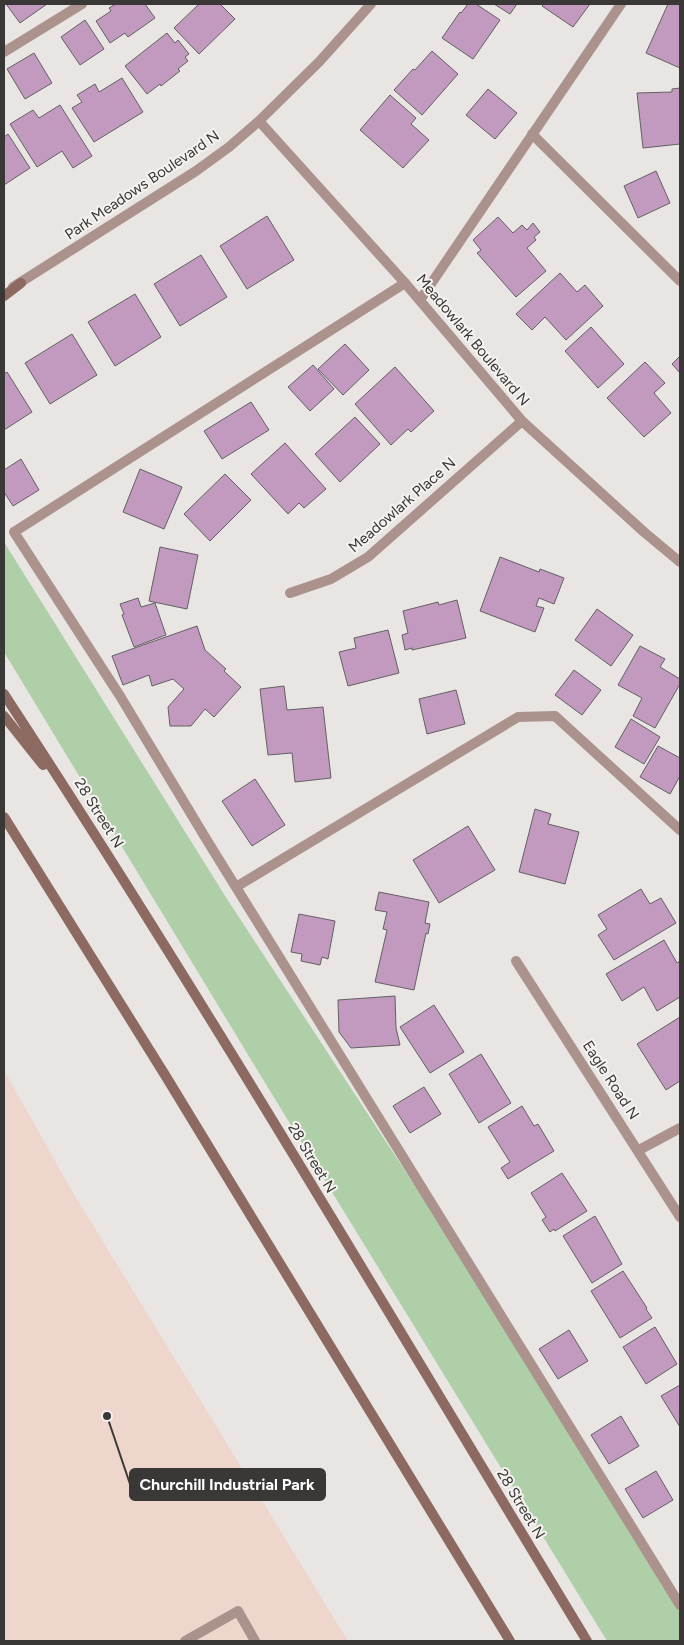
<svg xmlns="http://www.w3.org/2000/svg" width="684" height="1645" viewBox="0 0 684 1645" font-family="Figtree,sans-serif">
<style>
.industrial{fill:#eed6cc}
.green{fill:#aecfa7}
.building{fill:#c29ac0;stroke:#636063}
.lines{fill:none;stroke-linecap:round;stroke-linejoin:round}
.lane{stroke:#ab928c;stroke-width:10}
.street{stroke:#ab928c;stroke-width:10}
.secondary{stroke:#8d6a61;stroke-width:10}
.labels{text-anchor:middle;dominant-baseline:central;stroke-width:4;stroke-linejoin:round;paint-order:stroke}
.street-label{font-size:15px;fill:#393837;stroke:#f6f2f0}
.leader{fill:none;stroke:#393837;stroke-width:2}
.callout-dot{fill:#393837;stroke:#f6f2f0;stroke-width:2}
.callout{fill:#393837;stroke:#393837;stroke-width:2}
.callout-label{font-size:16px;text-anchor:middle;font-weight:bold;fill:#fff}
</style>
<rect width="100%" height="100%" fill="#e8e5e3"/>
<path class="industrial" d="M 4,1070 L 72,1191 L 348,1641 L 4,1641 Z"/>
<path class="green" d="M 4,542 L 227,899 L 527,1357 L 680,1601 L 680,1641 L 607,1641 L 253,1063 L 4,652 Z"/>
<path class="building" d="M 6,4 L 47,4 L 20,23 Z
M 116,4 L 145,4 L 155,18 L 128,37 L 125,33 L 110,43 L 96,21 L 111,11 L 109,8 Z
M 199,4 L 220,4 L 235,19 L 199,54 L 174,28 Z
M 468,4 L 476,4 L 500,20 L 473,59 L 442,38 L 460,12 L 461,13 Z
M 494,4 L 517,4 L 510,14 Z
M 544,4 L 590,4 L 573,27 L 542,6 Z
M 668,4 L 680,4 L 680,68 L 646,53 Z
M 85,20 L 104,49 L 80,65 L 61,37 Z
M 167,33 L 175,43 L 178,40 L 189,54 L 185,57 L 188,61 L 178,69 L 180,71 L 161,86 L 160,84 L 147,94 L 125,66 Z
M 432,51 L 458,74 L 422,115 L 394,90 L 413,69 L 415,70 Z
M 34,53 L 52,83 L 25,99 L 7,69 Z
M 122,78 L 143,112 L 94,142 L 72,108 L 82,102 L 77,95 L 95,84 L 99,92 Z
M 680,88 L 680,144 L 643,148 L 637,93 L 672,92 L 672,89 Z
M 488,89 L 517,113 L 495,139 L 466,115 Z
M 390,95 L 416,118 L 411,124 L 429,140 L 403,168 L 360,130 Z
M 60,105 L 92,156 L 73,168 L 62,151 L 37,167 L 10,124 L 33,110 L 39,118 Z
M 8,134 L 30,168 L 4,185 L 4,137 Z
M 656,171 L 670,203 L 638,218 L 624,186 Z
M 267,216 L 294,260 L 247,289 L 220,246 Z
M 498,217 L 513,233 L 522,225 L 527,230 L 533,223 L 540,232 L 534,237 L 536,240 L 527,248 L 546,271 L 516,297 L 477,253 L 481,250 L 473,240 Z
M 201,255 L 227,297 L 180,326 L 154,284 Z
M 560,273 L 577,292 L 585,285 L 603,306 L 566,340 L 545,317 L 532,330 L 516,314 Z
M 135,294 L 161,337 L 115,366 L 88,322 Z
M 591,327 L 624,364 L 598,388 L 565,351 Z
M 72,334 L 97,375 L 50,404 L 25,363 Z
M 345,344 L 369,370 L 343,395 L 318,369 Z
M 680,356 L 680,373 L 672,364 Z
M 645,362 L 665,383 L 654,393 L 671,413 L 644,437 L 607,398 Z
M 313,365 L 334,389 L 310,411 L 288,387 Z
M 395,367 L 434,411 L 411,432 L 408,429 L 391,445 L 355,404 Z
M 7,372 L 32,412 L 4,430 L 4,374 Z
M 251,402 L 269,430 L 222,459 L 204,431 Z
M 355,417 L 380,444 L 340,482 L 315,454 Z
M 285,443 L 326,489 L 304,508 L 299,503 L 288,514 L 251,474 Z
M 21,459 L 39,490 L 13,506 L 4,492 L 4,470 Z
M 140,469 L 182,487 L 164,529 L 123,512 Z
M 225,474 L 251,500 L 210,541 L 184,514 Z
M 160,547 L 198,555 L 187,609 L 149,601 Z
M 500,557 L 539,572 L 540,569 L 564,578 L 554,604 L 539,598 L 536,606 L 544,608 L 535,632 L 480,611 Z
M 138,598 L 141,607 L 155,603 L 166,635 L 134,647 L 122,615 L 124,614 L 120,604 Z
M 457,600 L 466,638 L 412,650 L 412,648 L 405,650 L 402,635 L 408,633 L 403,611 L 438,602 L 439,605 Z
M 597,609 L 633,635 L 611,666 L 575,640 Z
M 197,626 L 205,650 L 226,669 L 224,671 L 241,687 L 214,717 L 205,709 L 191,726 L 170,726 L 168,707 L 184,689 L 173,679 L 152,686 L 149,675 L 123,685 L 112,656 Z
M 388,630 L 399,673 L 348,686 L 339,652 L 356,648 L 354,638 Z
M 640,646 L 665,659 L 660,667 L 680,679 L 680,684 L 655,728 L 633,716 L 642,698 L 618,685 Z
M 574,670 L 601,690 L 582,715 L 555,695 Z
M 284,686 L 287,710 L 323,707 L 331,778 L 295,782 L 292,753 L 268,755 L 260,689 Z
M 456,690 L 465,724 L 427,734 L 419,699 Z
M 631,719 L 660,737 L 644,764 L 615,747 Z
M 658,746 L 680,758 L 680,776 L 670,794 L 640,777 Z
M 255,779 L 285,825 L 252,846 L 222,801 Z
M 535,809 L 551,814 L 548,824 L 579,832 L 565,884 L 519,872 Z
M 468,826 L 495,870 L 439,903 L 413,860 Z
M 641,889 L 650,904 L 661,898 L 676,923 L 614,960 L 598,935 L 607,929 L 598,915 Z
M 379,892 L 429,902 L 425,923 L 430,924 L 428,934 L 426,933 L 414,990 L 375,982 L 387,930 L 383,929 L 387,912 L 375,910 Z
M 299,914 L 335,921 L 328,959 L 322,957 L 320,965 L 301,961 L 302,954 L 291,952 Z
M 664,940 L 677,963 L 680,961 L 680,997 L 657,1011 L 644,987 L 622,1001 L 606,974 Z
M 395,996 L 396,1028 L 400,1045 L 351,1048 L 339,1032 L 338,1000 Z
M 434,1005 L 464,1052 L 430,1073 L 400,1027 Z
M 680,1017 L 680,1081 L 666,1090 L 637,1044 Z
M 481,1054 L 511,1103 L 479,1123 L 449,1074 Z
M 424,1087 L 441,1114 L 410,1133 L 393,1106 Z
M 522,1106 L 534,1126 L 538,1124 L 554,1151 L 508,1179 L 501,1168 L 510,1162 L 488,1127 Z
M 562,1173 L 587,1211 L 555,1231 L 554,1229 L 550,1232 L 542,1220 L 546,1217 L 531,1193 Z
M 595,1216 L 622,1264 L 592,1283 L 563,1236 Z
M 623,1271 L 647,1308 L 646,1309 L 652,1318 L 620,1338 L 591,1291 Z
M 655,1327 L 677,1364 L 646,1384 L 623,1347 Z
M 569,1330 L 588,1361 L 558,1379 L 539,1349 Z
M 680,1385 L 680,1427 L 661,1396 Z
M 621,1416 L 639,1446 L 609,1464 L 591,1435 Z
M 656,1471 L 673,1500 L 643,1518 L 625,1489 Z"/>
<g class="lines">
<path class="lane" d="M 4,52 L 82,4
M 532,134 L 680,281
M 405,283 L 14,532 L 120,696 L 208,842 L 680,1605
M 420,300 L 621,4
M 236,887 L 518,717 L 555,716 L 680,830
M 185,1641 L 238,1611 L 255,1641"/>
<path class="street" d="M 259,121 L 405,283 L 522,421 L 644,532 L 680,562
M 13,287 L 196,171 L 229,147 L 259,121 L 319,62 L 371,4
M 290,593 L 331,579 L 368,557 L 522,421
M 516,961 L 680,1217
M 639,1150 L 680,1128"/>
<path class="secondary" d="M 4,296 L 21,283
M 4,694 C 207,1004 395,1324 587,1641
M 4,716 L 43,765
M 4,817 L 165,1075 L 510,1641"/>
</g>
<g class="labels">
<g class="street-label">
<text transform="translate(142 185) rotate(-34)">Park Meadows Boulevard N</text>
<text transform="translate(473 340) rotate(50)">Meadowlark Boulevard N</text>
<text transform="translate(402 505) rotate(-41)">Meadowlark Place N</text>
<text transform="translate(99 813) rotate(58)">28 Street N</text>
<text transform="translate(611 1080) rotate(57)">Eagle Road N</text>
<text transform="translate(312 1158) rotate(59)">28 Street N</text>
<text transform="translate(521 1504) rotate(59)">28 Street N</text>
</g>
</g>
<path class="leader" d="M107 1416L130 1484"/>
<circle class="callout-dot" cx="107" cy="1416" r="5"/>
<rect class="callout" x="130" y="1469" width="195" height="31" rx="5"/>
<g class="callout-label">
<text x="227" y="1490">Churchill Industrial Park</text>
</g>
<rect width="684" height="1645" fill="none" stroke="#393837" stroke-width="10"/>
</svg>
